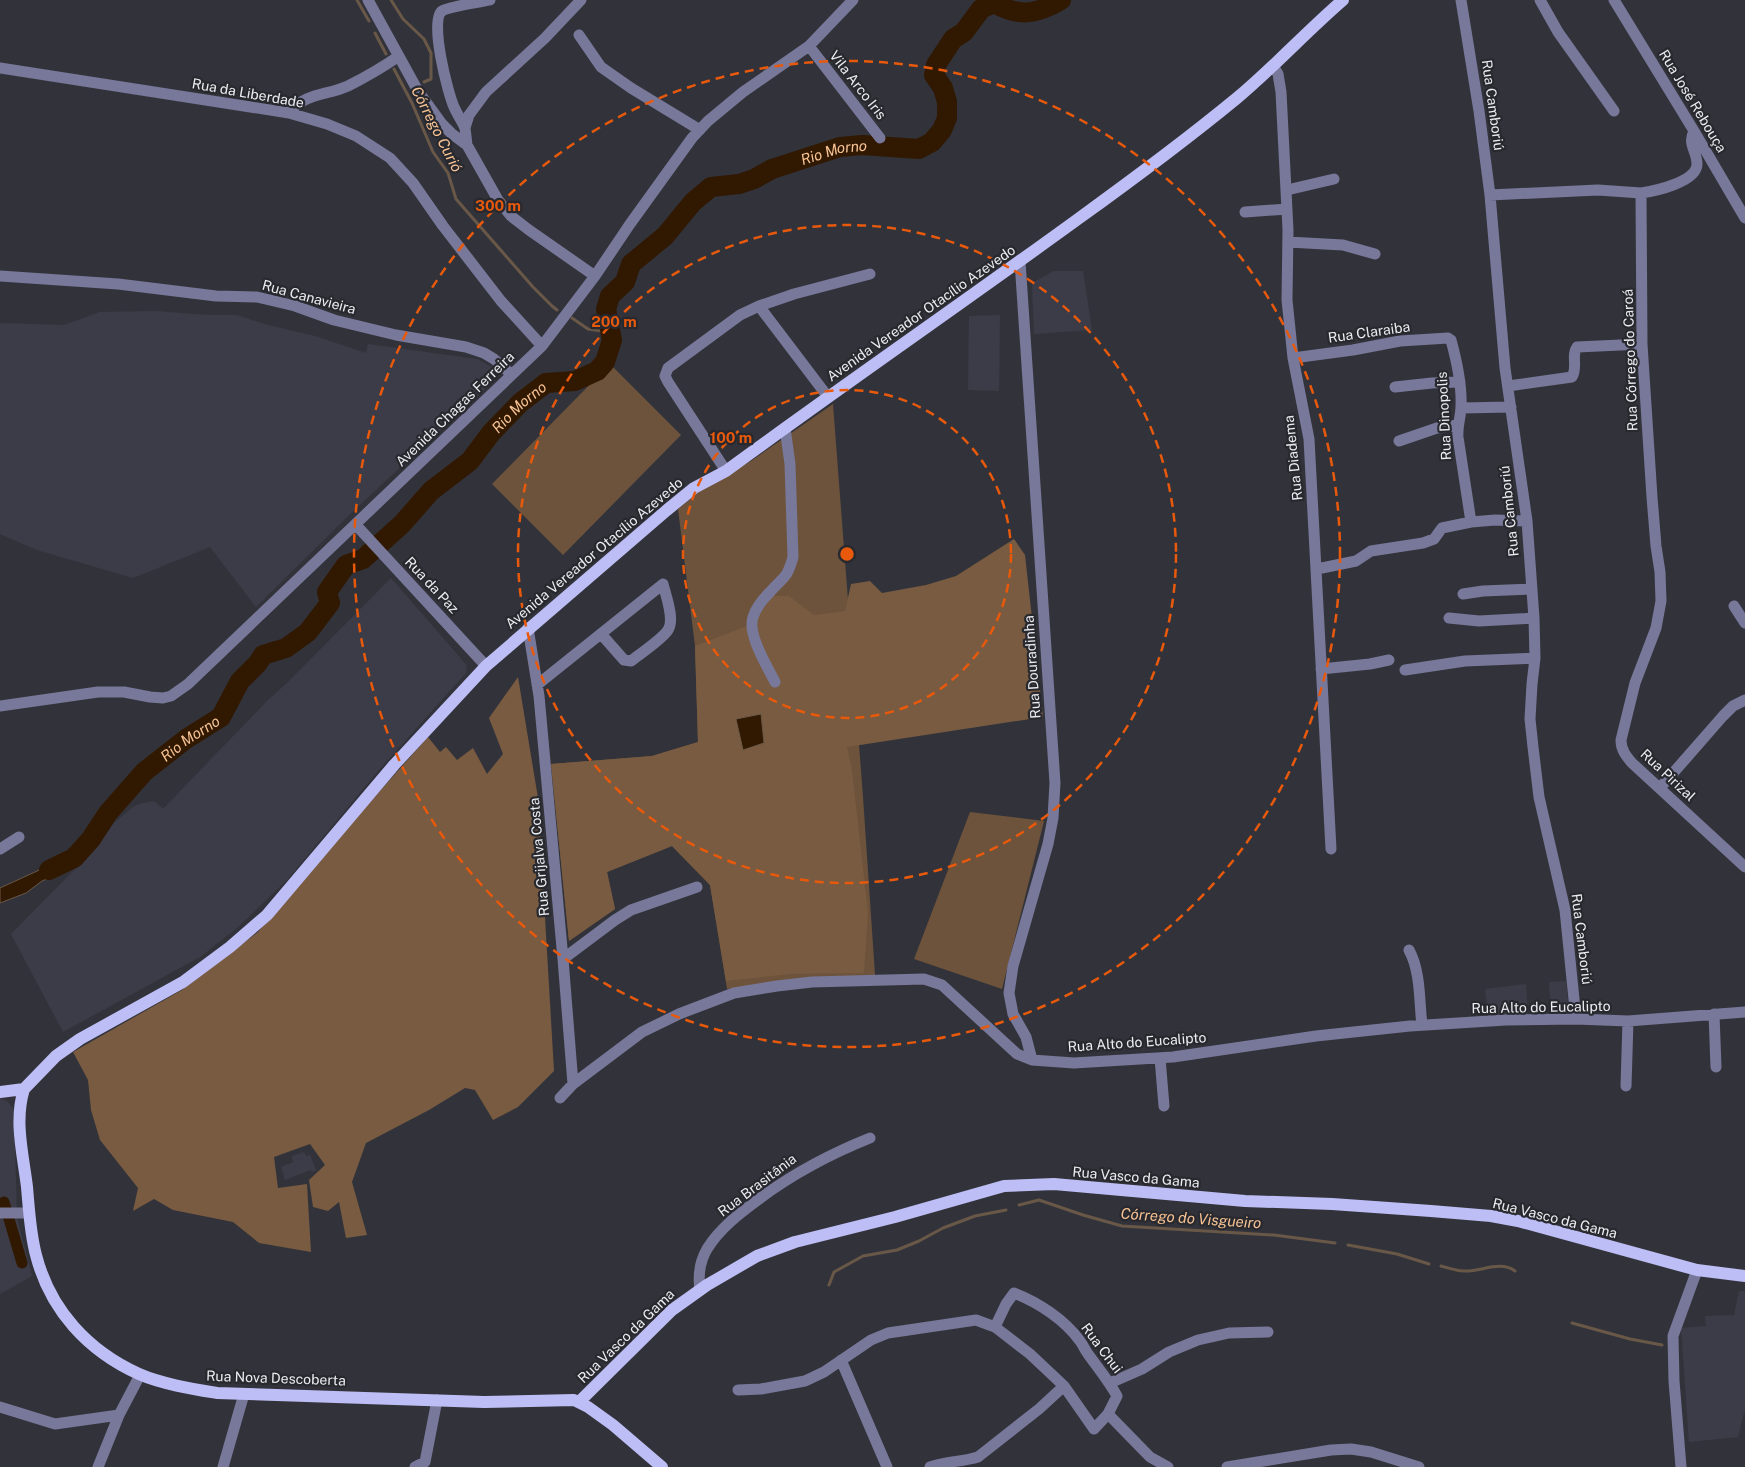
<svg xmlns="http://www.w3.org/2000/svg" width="1745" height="1467" viewBox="0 0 1745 1467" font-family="'Public Sans',sans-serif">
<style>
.built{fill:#3c3c48}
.green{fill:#6d533b}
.forest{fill:#785b40}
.water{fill:#311800;stroke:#695848}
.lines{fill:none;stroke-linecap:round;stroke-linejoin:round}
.stream{stroke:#695848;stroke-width:3}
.canal{stroke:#311800;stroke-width:11}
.river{stroke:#311800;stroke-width:20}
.minor{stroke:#78789a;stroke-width:11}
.major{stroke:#bebef6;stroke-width:12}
.ring{fill:none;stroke:#e8590c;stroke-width:2.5;stroke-dasharray:9 6}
.labels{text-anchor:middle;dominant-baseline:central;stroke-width:4.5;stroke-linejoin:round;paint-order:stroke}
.street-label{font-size:14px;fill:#ebecf0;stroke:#28292f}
.water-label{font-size:15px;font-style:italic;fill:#f6c293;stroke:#28292f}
.centre{fill:#e8590c;stroke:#28292f;stroke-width:2.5}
.ring-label{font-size:15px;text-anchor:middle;font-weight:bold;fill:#e8590c;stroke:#28292f;stroke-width:4.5;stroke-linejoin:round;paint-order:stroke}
</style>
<rect width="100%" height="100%" fill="#32333a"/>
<path class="built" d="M 1054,271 L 1083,271 L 1092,330 L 1034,334 L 1032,283 Z
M 155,311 L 206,315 L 237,315 L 268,325 L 315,336 L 366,353 L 368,344 L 477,359 L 492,367 L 494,375 L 492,382 L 348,516 L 256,607 L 210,547 L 133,578 L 37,550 L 0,534 L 0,323 L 64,325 L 100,312 Z
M 1000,315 L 999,391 L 968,390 L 969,316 Z
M 391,578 L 464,662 L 467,666 L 466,673 L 379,770 L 287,880 L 237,928 L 200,957 L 63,1032 L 11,934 L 81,863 L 79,860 L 96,838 L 133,807 L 139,804 L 154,801 L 163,809 L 267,701 L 288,682 Z
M 1566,981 L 1569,1013 L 1551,1014 L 1549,982 Z
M 1526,984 L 1528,1015 L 1488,1018 L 1485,989 Z
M 0,1097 L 8,1102 L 14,1110 L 17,1218 L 32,1276 L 0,1294 Z
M 304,1152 L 306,1156 L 310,1155 L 316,1170 L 312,1172 L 311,1170 L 285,1180 L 281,1167 L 293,1162 L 292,1156 Z
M 1739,1291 L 1745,1291 L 1745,1409 L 1738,1437 L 1689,1442 L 1681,1328 L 1706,1326 L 1705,1316 L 1734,1315 Z"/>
<path class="green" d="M 610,364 L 681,435 L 563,555 L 492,484 Z
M 833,404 L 863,797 L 875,975 L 801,979 L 727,989 L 710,885 L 672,846 L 607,872 L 615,909 L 569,941 L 551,764 L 652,756 L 698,742 L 695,646 L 678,509 L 705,487 L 751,461 Z
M 970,812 L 1044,821 L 1002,989 L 914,959 Z"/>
<path class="forest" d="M 1014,539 L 1025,555 L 1043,717 L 847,747 L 852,770 L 868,912 L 864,973 L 791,974 L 726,981 L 710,885 L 672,846 L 607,872 L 615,909 L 569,941 L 551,764 L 652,756 L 698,742 L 695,646 L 752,624 L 772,596 L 789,596 L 814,615 L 845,611 L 851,584 L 870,581 L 882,593 L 926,585 L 956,576 Z
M 518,677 L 538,798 L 554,1071 L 518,1107 L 493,1120 L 475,1090 L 465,1088 L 429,1110 L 366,1143 L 352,1182 L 367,1235 L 346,1238 L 339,1202 L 328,1211 L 313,1207 L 309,1180 L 325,1165 L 310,1144 L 274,1157 L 278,1188 L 307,1184 L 311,1252 L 259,1243 L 233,1222 L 173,1210 L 154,1199 L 133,1211 L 138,1188 L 100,1140 L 91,1110 L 88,1080 L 73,1052 L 182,990 L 258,932 L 338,838 L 428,737 L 440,752 L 446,747 L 457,760 L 473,748 L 487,774 L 503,754 L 489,718 Z"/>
<path class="water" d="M 761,714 L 764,743 L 743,750 L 736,719 Z
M 70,856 L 76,859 L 54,876 L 42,881 L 26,893 L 0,903 L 0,888 Z"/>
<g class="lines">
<path class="stream" d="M 357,0 L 369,21
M 391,0 L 403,19 L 424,39 L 431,53 L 431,79 L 424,82
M 375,33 L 386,54
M 394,69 L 412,103 L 433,152 L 448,173 L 456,199 L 533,287 L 552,306 L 557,310
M 572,318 L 588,329 L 610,332
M 1019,1205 L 1039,1200 L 1083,1215 L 1122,1226 L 1274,1235 L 1335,1243
M 1348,1245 L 1397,1254 L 1429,1264
M 1441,1266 C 1448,1268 1457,1271 1464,1271 C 1481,1272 1500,1260 1515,1271
M 829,1285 L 834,1272 L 863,1256 L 897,1250 L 919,1241 L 943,1228 L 975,1216 L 1006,1210
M 1572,1323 L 1630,1339 L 1662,1345"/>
<path class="canal" d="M 4,1202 L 22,1263"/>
<path class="river" id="s1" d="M 49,870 L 74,858 L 91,839 L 108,813 L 144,772 L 186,739 L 221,717 L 240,681 L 258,663 L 263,655 L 286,648 L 308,632 L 330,603 L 327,592 L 346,565 L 363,559 L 402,524 L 431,491 L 470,461 L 491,433 L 520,403 L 546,383 L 575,381 L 597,371 L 605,362 L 612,340 L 606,309 L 610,296 L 625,282 L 631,264 L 665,236 L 693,202 L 711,187 L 739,184 L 754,179 L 772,169 L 840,147 L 862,145 L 919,149 L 932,142 L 942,130 L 947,118 L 947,102 L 943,88 L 934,75 L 936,65 L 953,39 L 964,32 L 981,9 L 994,3 C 1019,17 1036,15 1061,0"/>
<path class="minor" d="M 368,0 L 418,91 L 442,124 L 452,134 L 467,145 L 498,200 L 511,216 L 529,230 L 595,276
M 1461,0 L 1479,111 L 1490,195 L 1505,368 L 1527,521 L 1534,618 L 1535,658 L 1532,684 L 1530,719 L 1533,747 L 1539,797 L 1565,910 L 1576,1019
M 1540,0 L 1558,32 L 1614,111
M 1614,0 L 1694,131 L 1745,218
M 579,35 L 601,67 L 631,88 L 700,130
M 809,46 L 880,138
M 1273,66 L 1278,74 L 1281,92 L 1288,230 L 1287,300 L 1293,358 L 1309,439 L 1331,849
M 0,68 L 289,113 L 327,124 L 356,136 L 390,158 L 413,183 L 443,226 L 501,301 L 542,346
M 289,113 C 306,92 326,96 348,86 C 366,77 383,67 399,56
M 465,128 C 462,121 457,114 454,107 C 448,94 429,20 442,11 C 447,7 481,2 490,0
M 1694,131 C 1687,144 1697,151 1697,164 C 1697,182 1655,191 1641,193 L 1642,344 L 1652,497 L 1656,546 L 1660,572 L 1661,601 L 1656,628 L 1635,683 L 1621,740 C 1621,750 1626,756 1632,763 L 1745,867
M 467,145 L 465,128 L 469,115 L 486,92 L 545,38 L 581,0
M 1287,190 L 1334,179
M 1490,195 L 1598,190 L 1641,193
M 1245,212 L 1287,209
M 1288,242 L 1343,245 L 1375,254
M 1020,261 L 1055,783 L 1053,818 L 1048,844 L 1013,966 L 1009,993 L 1013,1014 L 1026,1037 L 1032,1060
M 0,276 L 118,284 L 216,296 L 257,297 L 295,306 L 334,320 L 396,335 L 466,347 L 484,353 L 494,359 L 511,374
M 759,306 L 828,397
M 1293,358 L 1353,350 L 1400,341 L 1448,338 L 1451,340 C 1457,362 1462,384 1461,406 C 1461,417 1457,425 1458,437 L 1471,522
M 1508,386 L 1572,377 C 1578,368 1571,355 1577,347 L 1642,344
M 1395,387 L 1432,383 L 1460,382
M 1461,408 L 1511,407
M 1399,441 L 1437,428 L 1457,425
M 726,471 L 668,382 L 665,376 L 668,368 L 740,315 L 759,306 L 794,294 L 870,274
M 356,525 L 486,666
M 1317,569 L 1356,561 L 1371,551 L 1423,543 L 1434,539 L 1442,528 L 1471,522 L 1495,520 L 1527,521
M 1463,594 L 1483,591 L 1532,589
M 1734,606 L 1745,623
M 1449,618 L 1479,621 L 1534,618
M 528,628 L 539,696 L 563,959 L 573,1084
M 1321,669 L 1370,664 L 1389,660
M 1405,670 L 1465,661 L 1535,658
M 775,682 C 767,666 747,634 753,617 C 756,607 763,599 770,592 C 784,576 787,579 793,557 L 790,464 L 785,428
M 537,685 L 663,584 C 666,596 675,620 668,630 C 663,638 643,652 635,658 L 631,661 L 624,660 L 602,635
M 0,706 L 98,692 L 124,692 L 150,697 L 163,698 L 171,696 L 188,684 L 542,346 L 595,276 L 630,224 L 692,138 L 708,121 L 743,92 L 809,46 L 853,0
M 1660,788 L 1723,716 L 1733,706 L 1745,700
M 0,849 L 19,837
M 1409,950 C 1421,972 1419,1001 1422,1025
M 563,959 L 615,920 L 631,910 L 697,887
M 1714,1014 L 1716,1067
M 1160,1058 L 1164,1106
M 1626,1086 L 1628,1021
M 560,1098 L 573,1084 L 642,1032 L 679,1014 L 734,993 L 777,986 L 812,982 L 924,979 L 942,985 L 1017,1054 L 1032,1060 L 1074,1063 L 1173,1057 L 1316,1036 L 1410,1026 L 1506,1020 L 1576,1019 L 1628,1021 L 1745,1012
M 0,1213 L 29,1213
M 700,1290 C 698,1276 700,1261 707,1249 C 720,1228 740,1213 759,1199 C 794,1173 830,1154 870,1138
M 841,1360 L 887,1467
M 1110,1383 L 1142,1369 L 1169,1352 L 1198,1340 L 1229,1333 L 1268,1332
M 738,1390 L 761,1389 L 805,1381 L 824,1372 L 871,1340 L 888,1333 L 976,1320 L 995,1327 L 1030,1354 L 1064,1386 L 1094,1429 L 1108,1414 L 1117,1396 C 1109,1381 1098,1368 1088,1354 C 1085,1350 1083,1345 1080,1341 C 1065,1320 1038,1302 1014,1293 L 1006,1304 L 995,1327
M 0,1407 L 55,1424 L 119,1415
M 1108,1414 L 1150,1457 L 1168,1467
M 98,1467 L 119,1415 L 140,1375
M 223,1467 L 244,1394
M 415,1467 L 425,1462 L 437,1400
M 930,1467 C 946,1461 962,1462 978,1457 L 1039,1409 L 1064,1386
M 1227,1467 L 1331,1450 L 1351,1449 L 1371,1452 L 1419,1467
M 1681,1467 L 1674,1381 L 1673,1336 L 1697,1270"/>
<path class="major" d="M 24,1089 C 14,1121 23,1154 27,1187 C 29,1209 30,1233 36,1255 C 50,1310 88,1351 139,1374 C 162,1384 193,1389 217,1393 L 484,1402 L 574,1400 L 588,1407 L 613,1425 L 662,1467
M 0,1092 L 24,1089 L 56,1056 L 80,1039 L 183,982 L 230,947 L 267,915 L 394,765 L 486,666 L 667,510 L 694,488 L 726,471 C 842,386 961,304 1078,219 C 1132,180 1186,140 1237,98 C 1274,67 1306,32 1343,0
M 579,1402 L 672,1310 L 707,1285 L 757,1256 L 795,1242 L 895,1217 L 1004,1186 L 1054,1184 L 1245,1201 L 1332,1204 L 1431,1211 L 1491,1216 L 1518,1221 L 1697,1270 L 1745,1276"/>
</g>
<g class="ring">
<circle cx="847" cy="554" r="164"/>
<circle cx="847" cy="554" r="329"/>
<circle cx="847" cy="554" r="493"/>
</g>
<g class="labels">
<g class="street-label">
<text transform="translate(858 85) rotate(52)">Vila Arco Iris</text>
<text transform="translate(248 93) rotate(10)">Rua da Liberdade</text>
<text transform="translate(1693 101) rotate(59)">Rua José Rebouça</text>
<text transform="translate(1493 105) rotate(82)">Rua Camboriú</text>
<text transform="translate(309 297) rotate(15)">Rua Canavieira</text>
<text transform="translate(921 313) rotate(-35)">Avenida Vereador Otacílio Azevedo</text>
<text transform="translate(1369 332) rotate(-8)">Rua Claraiba</text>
<text transform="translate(1630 360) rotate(-92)">Rua Córrego do Caroá</text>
<text transform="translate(455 409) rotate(-44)">Avenida Chagas Ferreira</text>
<text transform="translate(1444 416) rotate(-93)">Rua Dinopolis</text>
<text transform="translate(1293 458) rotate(-96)">Rua Diadema</text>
<text transform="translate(1509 511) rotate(-96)">Rua Camboriú</text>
<text transform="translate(594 553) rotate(-40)">Avenida Vereador Otacílio Azevedo</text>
<text transform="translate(432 585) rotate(47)">Rua da Paz</text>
<text transform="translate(1032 667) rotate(-94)">Rua Douradinha</text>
<text transform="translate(1668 775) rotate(43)">Rua Pirizal</text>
<text transform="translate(539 857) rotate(-95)">Rua Grijalva Costa</text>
<text transform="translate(1582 939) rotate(83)">Rua Camboriú</text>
<text transform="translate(1541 1007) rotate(-1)">Rua Alto do Eucalipto</text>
<text transform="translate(1137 1042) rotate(-4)">Rua Alto do Eucalipto</text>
<text transform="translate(1136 1177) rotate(5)">Rua Vasco da Gama</text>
<text transform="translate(757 1185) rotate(-37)">Rua Brasitânia</text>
<text transform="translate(1555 1218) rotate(14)">Rua Vasco da Gama</text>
<text transform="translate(626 1336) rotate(-44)">Rua Vasco da Gama</text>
<text transform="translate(1102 1348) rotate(53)">Rua Chui</text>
<text transform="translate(276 1378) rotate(2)">Rua Nova Descoberta</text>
</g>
<g class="water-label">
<text transform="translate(437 129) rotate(63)">Córrego Curió</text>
<text stroke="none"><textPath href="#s1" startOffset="1128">Rio Morno</textPath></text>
<text stroke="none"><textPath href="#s1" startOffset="678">Rio Morno</textPath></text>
<text stroke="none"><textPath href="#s1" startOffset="196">Rio Morno</textPath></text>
<text transform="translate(1191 1218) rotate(4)">Córrego do Visgueiro</text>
</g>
</g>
<circle cx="847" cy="554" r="8" class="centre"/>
<g class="ring-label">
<text x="498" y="211">300 m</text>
<text x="614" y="327">200 m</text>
<text x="731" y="443">100 m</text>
</g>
</svg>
